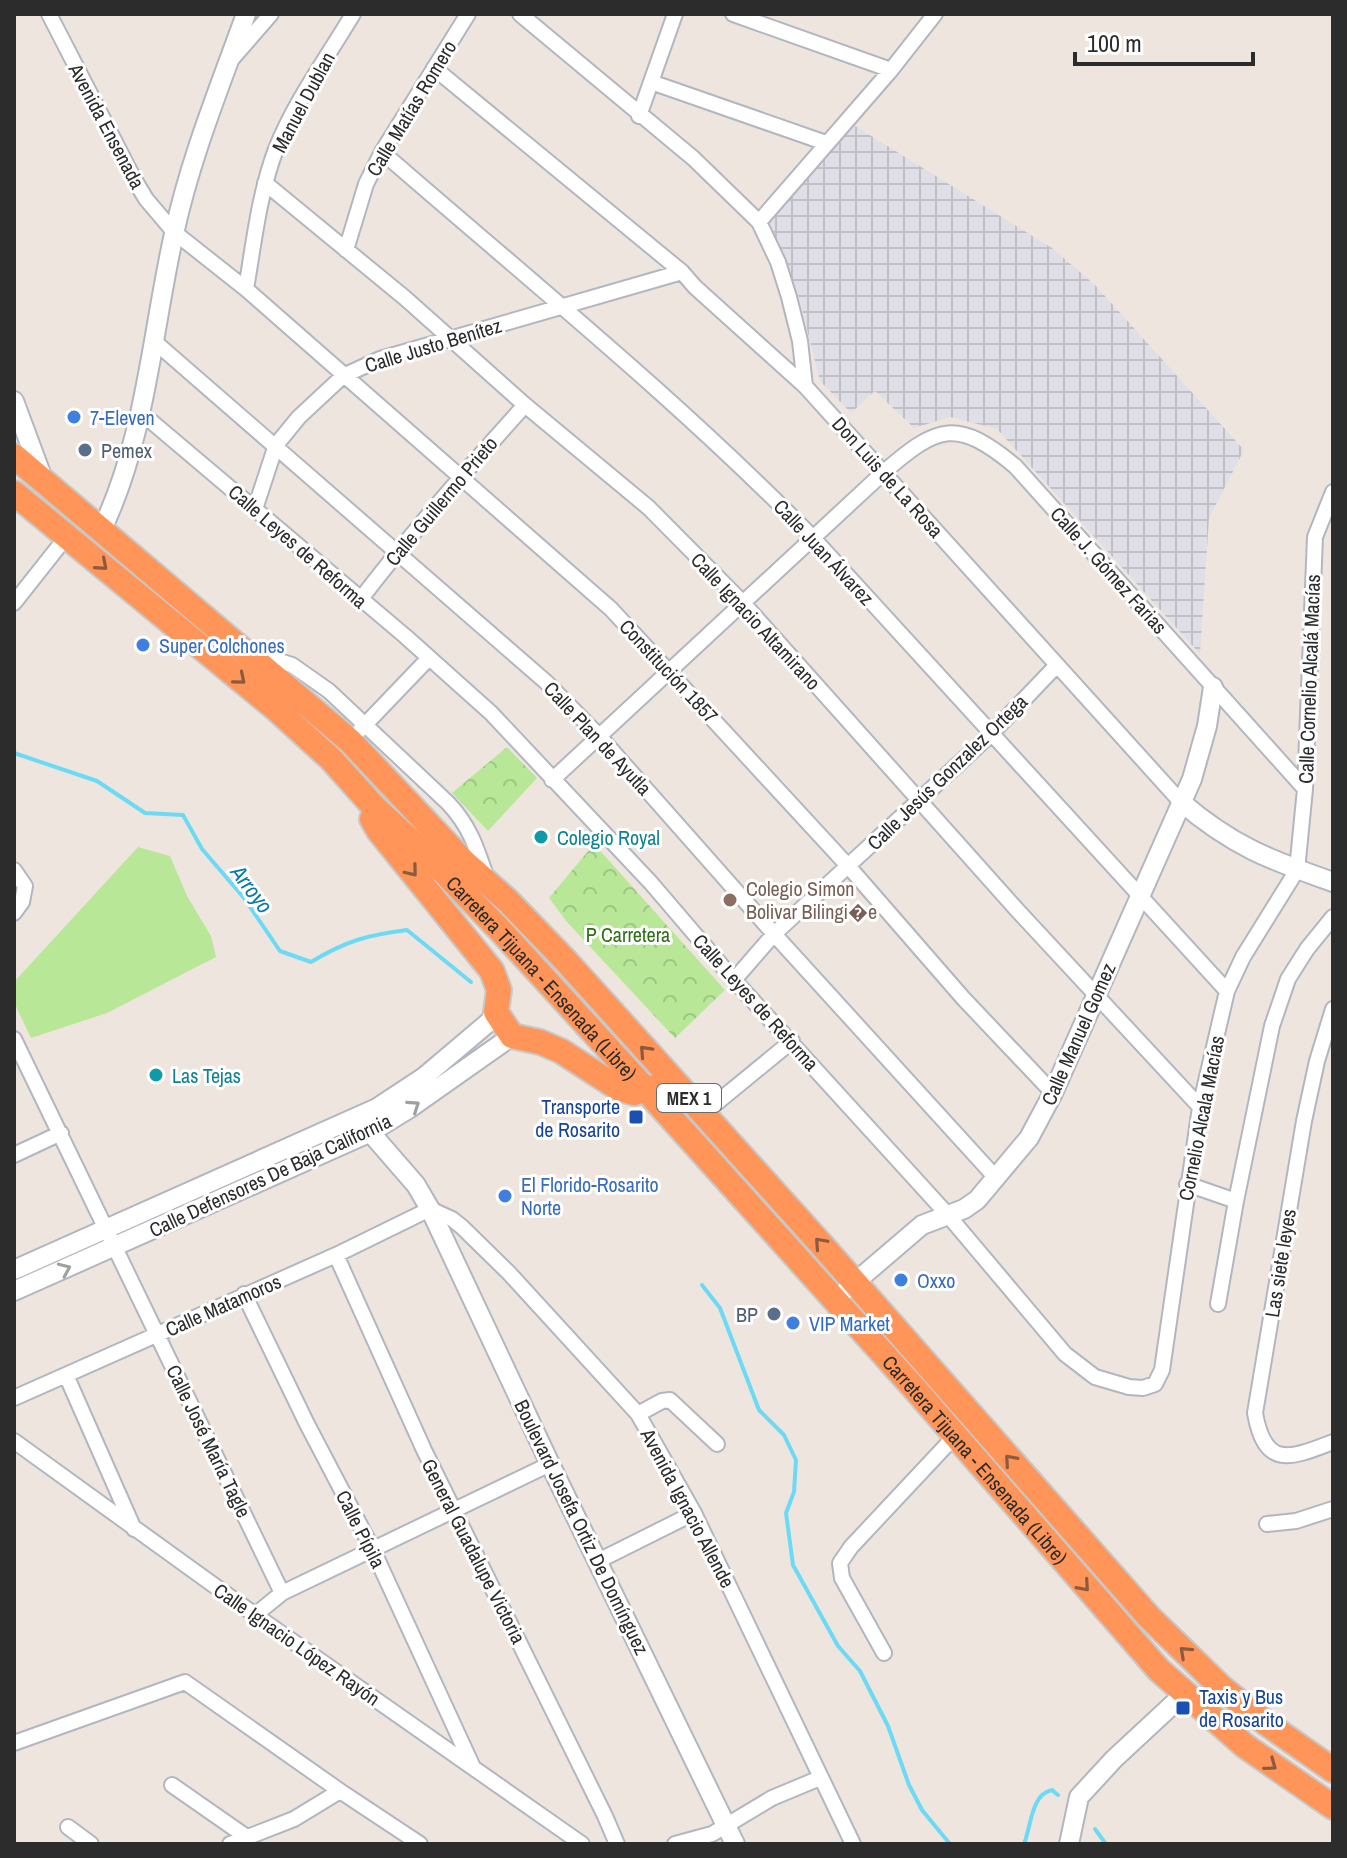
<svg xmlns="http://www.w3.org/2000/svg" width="1347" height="1858" viewBox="0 0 1347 1858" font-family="'Archivo Narrow',sans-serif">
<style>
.industrial{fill:url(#industrial-grid)}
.grass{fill:#b8e798}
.forest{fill:url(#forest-crowns)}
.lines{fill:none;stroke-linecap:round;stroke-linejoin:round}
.stream{stroke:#6ddaf5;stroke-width:4}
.street-casing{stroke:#b2b6c0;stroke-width:18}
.secondary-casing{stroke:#b2b6c0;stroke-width:22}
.highway-casing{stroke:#c8c8c8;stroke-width:28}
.street{stroke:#fff;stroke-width:14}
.secondary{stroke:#fff;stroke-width:18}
.highway{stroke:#ff9558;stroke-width:24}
.oneway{stroke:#8b5b40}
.oneway2{stroke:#a0a0a0}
.shop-dot{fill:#3f7fe0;stroke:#fff;stroke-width:3}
.service-dot{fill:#5c6f8a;stroke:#fff;stroke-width:3}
.culture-dot{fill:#0f9aa8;stroke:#fff;stroke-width:3}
.education-dot{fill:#8d6e63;stroke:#fff;stroke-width:3}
.transit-dot{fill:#1a4fb4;stroke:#fff;stroke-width:3}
.labels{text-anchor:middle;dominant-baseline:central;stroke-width:6;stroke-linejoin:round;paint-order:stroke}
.shield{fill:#fff;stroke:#6b6b6b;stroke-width:2}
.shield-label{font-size:18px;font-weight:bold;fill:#2c2c2c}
.street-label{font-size:20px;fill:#2c2c2c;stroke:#fff}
.shop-label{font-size:20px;fill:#366cbe;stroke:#fff;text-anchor:start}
.service-label{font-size:20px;fill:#4e5e75;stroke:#fff;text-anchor:start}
.culture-label{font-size:20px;fill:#0d838f;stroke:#fff;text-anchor:start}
.education-label{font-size:20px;fill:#785e54;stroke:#fff;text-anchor:start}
.park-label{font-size:20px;fill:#2f6e17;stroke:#fff}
.transit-label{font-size:20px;fill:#164399;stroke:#fff;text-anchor:end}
.water-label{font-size:22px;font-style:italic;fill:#077aa6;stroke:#fff}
</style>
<defs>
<pattern id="industrial-grid" width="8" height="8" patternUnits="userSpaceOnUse" patternTransform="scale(2)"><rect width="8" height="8" fill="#e0dfe7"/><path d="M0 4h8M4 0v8" fill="none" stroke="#c0c0c6"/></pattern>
<pattern id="forest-crowns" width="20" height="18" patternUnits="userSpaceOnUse" patternTransform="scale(2)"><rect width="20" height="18" fill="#b8e798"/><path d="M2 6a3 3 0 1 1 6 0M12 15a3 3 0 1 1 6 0" fill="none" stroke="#9ec683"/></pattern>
</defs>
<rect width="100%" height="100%" fill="#eee6de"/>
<path class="industrial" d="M 852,124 L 1052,248 L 1095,285 L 1244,450 L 1209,518 L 1200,654 L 997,429 L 950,417 L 914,428 L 875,391 L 851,413 L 820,381 L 799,297 L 769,222 Z"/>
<path class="grass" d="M 138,847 L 170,856 L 187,896 L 211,936 L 216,957 L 107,1013 L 31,1038 L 14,1002 L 14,982 Z"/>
<path class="forest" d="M 507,747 L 537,778 L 488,831 L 452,793 Z
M 594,844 L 725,990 L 675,1038 L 567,922 L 549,898 Z"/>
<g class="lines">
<path class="stream" d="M 14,753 L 97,781 L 145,813 L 183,815 L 202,849 L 244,898 L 280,951 L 311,962 C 346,941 367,935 407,930 L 471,982
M 702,1285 L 720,1308 L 759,1410 L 784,1435 L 796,1460 L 794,1492 L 786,1513 L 793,1565 L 838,1646 L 860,1671 L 888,1726 L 909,1785 L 922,1810 L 950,1844
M 1095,1829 L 1106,1844
M 1024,1844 C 1031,1827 1031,1794 1052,1790 L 1058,1795"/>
<defs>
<path id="street" d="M 49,14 L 134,179 L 146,199 L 174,232 L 246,289 L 611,609 L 849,867 L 963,998 L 1053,1093
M 520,14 L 693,158 L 759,222 L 778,262 L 789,297 L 800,341 L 805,386
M 733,14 L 891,70
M 231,60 L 271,14
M 434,68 L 682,272 L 695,287 L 805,386 L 1180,801
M 651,82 L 826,143
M 639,116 L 675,14
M 382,152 C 528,279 678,400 813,538 L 1227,991
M 265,183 L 405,298 L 525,405 L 649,508 L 743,603 L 1018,911 L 1200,1107
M 759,222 L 891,70 L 935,14
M 346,250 L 366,184 L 382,152 L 468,14
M 246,289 C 254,242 259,194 276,149 C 295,101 327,58 353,14
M 155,342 L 546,682 L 599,736 L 774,934 L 997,1179
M 139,411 L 405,636 L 491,713 L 651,883 L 734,980 L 947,1214 L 1065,1354 L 1095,1377 L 1129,1387 L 1143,1388 L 1155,1384 L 1162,1370 L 1200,1107 L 1227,991 L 1243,957 L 1297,870 L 1305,789 L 1315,537 L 1333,492
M 255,509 L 276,445 L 299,417 L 343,376 L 380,359 L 682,272
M 360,600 C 412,532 468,468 525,405
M 14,603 L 67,536
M 254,653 L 292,665 L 329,691 L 448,803 C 470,826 477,849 487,879
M 360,730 L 429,658
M 552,780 L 884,472 C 938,425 957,418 1015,466 L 1305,789
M 14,870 L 25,886 L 22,902 L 14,913
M 734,980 L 774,934 L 991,734 L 1057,665
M 1333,1009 L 1317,1061 L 1304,1121 L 1255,1413 C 1265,1470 1291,1458 1333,1442
M 14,1039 L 282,1593
M 703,1114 L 792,1041
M 14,1155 L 61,1133
M 1187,1184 L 1236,1201
M 336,1255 L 424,1450 L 605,1816 L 617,1844
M 244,1294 L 307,1424 L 372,1548 L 472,1765
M 1218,1304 L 1236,1201 L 1272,1026 L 1288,979 L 1307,949 L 1333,917
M 66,1375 L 134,1529
M 14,1398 L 336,1255 L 430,1209 L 452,1219 L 462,1227 L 509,1273 L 638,1414 L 694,1513 L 853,1844
M 638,1414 L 662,1401 L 670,1400 L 717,1444
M 14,1441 L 255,1615 L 582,1844
M 1267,1524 L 1296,1521 L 1333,1509
M 598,1561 L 694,1513
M 255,1615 L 282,1593 L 550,1464
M 884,1653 L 842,1578 L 840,1563 L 851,1547 L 955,1436
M 14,1743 L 185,1682 L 340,1791 L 420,1844
M 172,1785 L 248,1838
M 68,1827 L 91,1844
M 230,1844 L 294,1819 L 340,1791
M 675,1844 L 712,1834 L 772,1798 L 820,1778"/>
<path id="secondary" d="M 14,401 L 43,479
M 102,529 C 146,437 152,332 174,234 C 190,159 220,86 246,14
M 1180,801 C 1232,846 1270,860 1333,882
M 357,1117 L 416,1185 L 430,1209 L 550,1464 L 735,1844
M 14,1270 L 377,1108 L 424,1077 L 489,1022 L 496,1012
M 846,1290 L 922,1225 L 964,1209 L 977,1200 L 1029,1138 L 1053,1093 L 1192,779 L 1207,726 L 1213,687
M 14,1291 L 371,1132 L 410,1108 L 512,1036
M 1069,1844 L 1079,1797 L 1114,1759 L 1184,1694"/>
<g id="highway">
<path d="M 14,456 L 350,741 L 463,861 L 508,901 L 566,961 L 820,1243 L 1149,1617 L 1222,1688 L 1266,1723 L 1333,1770"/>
<path id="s1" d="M 14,493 L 275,708 L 331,759 L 374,807 L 437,865 L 500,930 L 647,1091 L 914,1388 L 1159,1670 L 1245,1746 L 1333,1807"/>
<path d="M 372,819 L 379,831 L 492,971 L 499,990 L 496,1012 L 512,1036 L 540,1042 L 561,1051 L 618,1088 L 634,1093 L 654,1087"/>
</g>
</defs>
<use href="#street" class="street-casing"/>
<use href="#secondary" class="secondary-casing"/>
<use href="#highway" class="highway-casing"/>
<use href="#street" class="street"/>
<use href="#secondary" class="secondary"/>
<use href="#highway" class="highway"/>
</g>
<defs><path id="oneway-chevron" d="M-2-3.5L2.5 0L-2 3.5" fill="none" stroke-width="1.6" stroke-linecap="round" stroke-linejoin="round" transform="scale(2)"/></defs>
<g class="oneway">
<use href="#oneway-chevron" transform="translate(102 565) rotate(41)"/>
<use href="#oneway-chevron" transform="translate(240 679) rotate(40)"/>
<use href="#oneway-chevron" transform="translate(412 871) rotate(51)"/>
<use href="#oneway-chevron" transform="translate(645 1051) rotate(-133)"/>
<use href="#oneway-chevron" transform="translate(820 1243) rotate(-132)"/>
<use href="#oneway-chevron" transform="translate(1010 1460) rotate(-131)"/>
<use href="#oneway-chevron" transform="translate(1084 1586) rotate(49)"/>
<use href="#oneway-chevron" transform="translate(1185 1652) rotate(-137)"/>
<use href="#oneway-chevron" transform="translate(1271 1765) rotate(36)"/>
</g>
<g class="oneway2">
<use href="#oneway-chevron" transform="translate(414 1106) rotate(-34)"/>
<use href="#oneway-chevron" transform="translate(65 1269) rotate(-24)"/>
</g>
<g class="shop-dot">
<circle cx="74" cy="417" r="8"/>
<circle cx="143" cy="645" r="8"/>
<circle cx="505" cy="1196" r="8"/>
<circle cx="901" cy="1280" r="8"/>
<circle cx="793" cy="1323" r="8"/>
</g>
<g class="service-dot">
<circle cx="85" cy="450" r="8"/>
<circle cx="774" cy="1314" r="8"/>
</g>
<g class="culture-dot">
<circle cx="541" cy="837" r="8"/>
<circle cx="156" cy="1075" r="8"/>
</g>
<circle class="education-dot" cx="730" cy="900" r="8"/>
<g class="transit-dot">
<rect x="628" y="1109" width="16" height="16" rx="4"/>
<rect x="1175" y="1700" width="16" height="16" rx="4"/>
</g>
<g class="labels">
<rect class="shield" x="657" y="1084" width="64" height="28" rx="6"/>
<g class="shield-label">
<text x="689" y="1098">MEX 1</text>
</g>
<g class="street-label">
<text transform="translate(303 102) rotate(-62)">Manuel Dublan</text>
<text transform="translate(411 108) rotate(-59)">Calle Matías Romero</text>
<text transform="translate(107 126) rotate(62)">Avenida Ensenada</text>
<text transform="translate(433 345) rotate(-17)">Calle Justo Benítez</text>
<text transform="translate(888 477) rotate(48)">Don Luis de La Rosa</text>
<text transform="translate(441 501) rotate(-50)">Calle Guillermo Prieto</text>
<text transform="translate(298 546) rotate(41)">Calle Leyes de Reforma</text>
<text transform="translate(824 552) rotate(47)">Calle Juan Álvarez</text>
<text transform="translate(1109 570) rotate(48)">Calle J. Gómez Farias</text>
<text transform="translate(756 621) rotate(47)">Calle Ignacio Altamirano</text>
<text transform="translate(669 671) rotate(47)">Constitución 1857</text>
<text transform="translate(1309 679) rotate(-88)">Calle Cornelio Alcalá Macías</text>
<text transform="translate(598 738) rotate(47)">Calle Plan de Ayutla</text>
<text transform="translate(947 772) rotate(-44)">Calle Jesús Gonzalez Ortega</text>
<text stroke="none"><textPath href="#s1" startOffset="718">Carretera Tijuana - Ensenada (Libre)</textPath></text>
<text transform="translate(756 1002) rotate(48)">Calle Leyes de Reforma</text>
<text transform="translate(1078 1034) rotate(-66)">Calle Manuel Gomez</text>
<text transform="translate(1201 1118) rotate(-79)">Cornelio Alcala Macías</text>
<text transform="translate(270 1175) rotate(-25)">Calle Defensores De Baja California</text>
<text transform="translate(1280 1263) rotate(-81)">Las siete leyes</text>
<text transform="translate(223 1305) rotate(-24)">Calle Matamoros</text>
<text transform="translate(209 1441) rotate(64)">Calle José María Tagle</text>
<text stroke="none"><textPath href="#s1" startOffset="1366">Carretera Tijuana - Ensenada (Libre)</textPath></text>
<text transform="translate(688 1508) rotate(62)">Avenida Ignacio Allende</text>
<text transform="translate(582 1527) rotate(64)">Boulevard Josefa Ortiz De Domínguez</text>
<text transform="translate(361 1529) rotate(63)">Calle Pípila</text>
<text transform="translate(474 1551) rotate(63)">General Guadalupe Victoria</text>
<text transform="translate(297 1644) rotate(35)">Calle Ignacio López Rayón</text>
</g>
<g class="shop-label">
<text x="90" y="417">7-Eleven</text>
<text x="159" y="645">Super Colchones</text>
<text x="521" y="1184">El Florido-Rosarito<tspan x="521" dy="23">Norte</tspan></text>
<text x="917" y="1280">Oxxo</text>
<text x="809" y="1323">VIP Market</text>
</g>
<g class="service-label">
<text x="101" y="450">Pemex</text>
<text x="758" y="1314" text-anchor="end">BP</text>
</g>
<g class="culture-label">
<text x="557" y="837">Colegio Royal</text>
<text x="172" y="1075">Las Tejas</text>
</g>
<g class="education-label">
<text x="746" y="888">Colegio Simon<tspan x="746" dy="23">Bolivar Bilingi�e</tspan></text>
</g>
<g class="park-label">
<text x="628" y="934">P Carretera</text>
</g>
<g class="transit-label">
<text x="620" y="1106">Transporte<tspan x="620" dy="23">de Rosarito</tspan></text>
<text x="1199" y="1696" text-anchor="start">Taxis y Bus<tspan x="1199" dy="23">de Rosarito</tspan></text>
</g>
<g class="water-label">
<text transform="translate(252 889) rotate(53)">Arroyo</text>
</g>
</g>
<rect width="1347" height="1858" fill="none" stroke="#2c2c2c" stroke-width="32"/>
<path d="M1075 52v12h178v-12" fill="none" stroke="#2c2c2c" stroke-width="4"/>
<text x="1087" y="52" font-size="24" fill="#2c2c2c" stroke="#ffffff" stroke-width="6" paint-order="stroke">100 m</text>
</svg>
